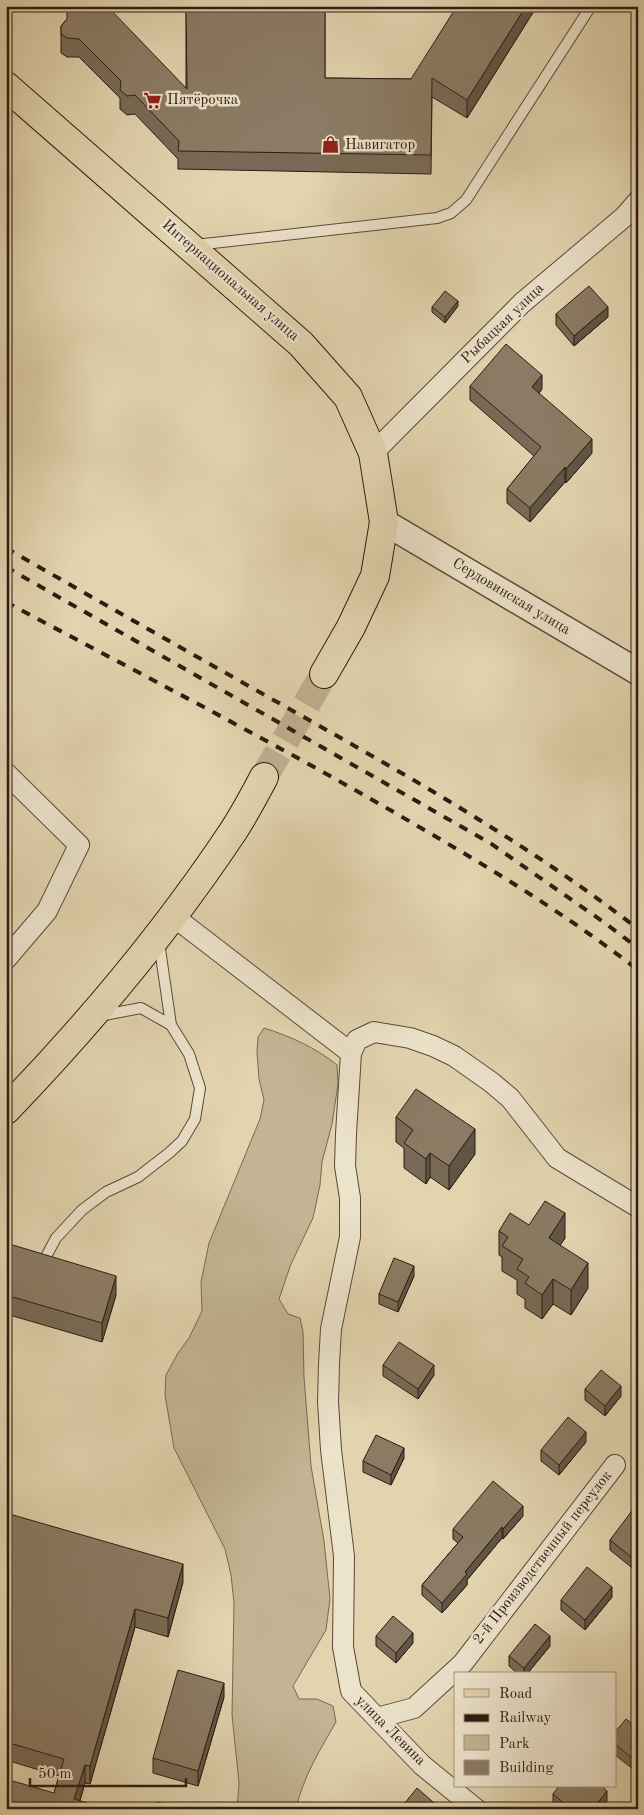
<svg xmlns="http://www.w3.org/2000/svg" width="644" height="1815" viewBox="0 0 644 1815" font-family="'Old Standard TT',serif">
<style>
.green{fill:#c3b594;stroke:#786854}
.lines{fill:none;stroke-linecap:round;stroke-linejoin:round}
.primary-tunnel{stroke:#beaf90;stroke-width:28;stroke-dasharray:28 14;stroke-linecap:butt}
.service-casing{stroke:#5a493a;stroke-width:12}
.minor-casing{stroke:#5a493a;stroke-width:22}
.tertiary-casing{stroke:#5a493a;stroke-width:28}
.primary-casing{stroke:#2d1b13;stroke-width:30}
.service{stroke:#ece3cb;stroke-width:10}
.minor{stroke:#ece3cb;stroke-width:20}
.tertiary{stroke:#ece3cb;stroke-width:25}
.primary{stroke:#e2d4af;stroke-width:28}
.rail{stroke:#2d1b13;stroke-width:4;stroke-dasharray:9 9;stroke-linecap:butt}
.wall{fill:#786a56;stroke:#2d1b13}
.shaded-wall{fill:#615646;stroke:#2d1b13}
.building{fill:#8b7b64;stroke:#2d1b13}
.labels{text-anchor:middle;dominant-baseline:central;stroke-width:5;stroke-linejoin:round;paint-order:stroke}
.poi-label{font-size:15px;fill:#2d1b13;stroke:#ece3cb;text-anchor:start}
.street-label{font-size:15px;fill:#2d1b13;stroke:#ece3cb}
</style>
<rect width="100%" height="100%" fill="#e2d4af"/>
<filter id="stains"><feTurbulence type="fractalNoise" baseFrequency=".004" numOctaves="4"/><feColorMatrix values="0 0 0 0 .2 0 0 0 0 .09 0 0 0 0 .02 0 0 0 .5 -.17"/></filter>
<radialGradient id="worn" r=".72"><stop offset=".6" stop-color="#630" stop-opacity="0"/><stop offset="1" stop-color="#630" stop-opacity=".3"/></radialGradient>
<path class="green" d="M 264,1028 C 290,1036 316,1048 337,1065 L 338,1084 L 332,1124 L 322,1162 L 320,1185 L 313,1218 L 291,1264 L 279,1299 L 288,1314 L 300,1318 L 303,1332 L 304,1377 L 311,1466 L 324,1541 L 330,1599 L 326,1630 L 293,1686 L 299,1699 L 317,1699 L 333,1706 L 336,1722 C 320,1750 303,1777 296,1809 L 237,1809 L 239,1783 L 232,1715 L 234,1603 L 231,1575 L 225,1549 L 174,1448 L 165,1395 L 166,1375 L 178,1353 L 189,1338 L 202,1311 L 201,1282 L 209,1243 L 260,1119 L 264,1100 L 259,1079 L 257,1052 L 258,1037 Z"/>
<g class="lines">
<path class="primary-tunnel" d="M 264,777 L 324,674"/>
<defs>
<path id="service" d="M 195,245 L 437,218 L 451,213 L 466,200 L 591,6
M 159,942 L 171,1025
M 42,1264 L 56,1238 L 82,1210 L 106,1192 L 138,1177 L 169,1153 L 182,1141 L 195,1119 L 200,1088 L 189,1054 L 171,1025 L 141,1008 L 99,1016"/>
<path id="minor" d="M 373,453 L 522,303 L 624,217 L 638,201
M 6,773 L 79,845 L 47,911 L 6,959
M 173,916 L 351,1053
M 377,1718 L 414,1708 L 463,1663 L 615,1465
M 476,1809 L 422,1765 L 351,1691 L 343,1647 L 344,1556 L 331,1450 L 328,1402 L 329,1364 L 331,1329 L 350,1237 L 350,1198 L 345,1166 L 346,1134 L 351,1053 L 357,1040 L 374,1032 L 410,1038 L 433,1046 L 454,1056 L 491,1082 L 510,1098 L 557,1158 L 638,1207"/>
<path id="tertiary" d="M 384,522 L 638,672"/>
<path id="primary" d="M 6,86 L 301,344 L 348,397 L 373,453 L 384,522 L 375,576 L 351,627 L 324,674
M 6,1110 C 88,1025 166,932 232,833 C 244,815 254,796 264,777"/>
</defs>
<use href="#service" class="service-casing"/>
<use href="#minor" class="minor-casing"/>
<use href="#tertiary" class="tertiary-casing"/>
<use href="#primary" class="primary-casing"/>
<use href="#service" class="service"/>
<use href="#minor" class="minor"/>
<use href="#tertiary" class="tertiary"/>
<use href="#primary" class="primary"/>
<path class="rail" d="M 6,548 C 107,606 208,663 309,720 C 422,784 535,849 638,929
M 6,567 L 490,843 L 605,923 L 638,948
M 6,602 C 137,672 269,740 397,814 C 480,862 562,911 638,970"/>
</g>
<path class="wall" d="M 186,6 L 348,6 L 325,6 L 325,78 L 411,79 L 537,6 L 467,118 L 432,97 L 431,174 L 178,169 L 178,159 L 135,114 L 127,115 L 120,109 L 120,98 L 79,57 L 67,57 L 61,53 L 61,26 L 67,19 L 186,89 Z
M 458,306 L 445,323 L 432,312 L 432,307 Z
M 556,314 L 608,317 L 574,346 L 556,325 Z
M 470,386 L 542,389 L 539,393 L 592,453 L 566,483 L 565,482 L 530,522 L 507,503 L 507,489 L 534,456 L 470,400 Z
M 396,1117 L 475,1154 L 449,1190 L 430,1177 L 426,1184 L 404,1168 L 404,1148 L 396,1142 Z
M 529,1225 L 565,1238 L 560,1245 L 588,1288 L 571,1315 L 553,1304 L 542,1319 L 525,1308 L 525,1299 L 517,1294 L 517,1280 L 502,1271 L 502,1257 L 499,1255 L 499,1231 Z
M 6,1243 L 116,1295 L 102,1342 L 6,1314 Z
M 414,1276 L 398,1312 L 379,1304 L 379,1294 Z
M 383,1365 L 434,1375 L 418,1399 L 383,1376 Z
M 585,1389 L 621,1396 L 605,1416 L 585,1400 Z
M 586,1442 L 559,1475 L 541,1461 L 541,1450 Z
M 404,1458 L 391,1485 L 363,1472 L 363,1461 Z
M 638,1511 L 638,1569 L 636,1571 L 610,1550 L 610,1540 Z
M 6,1513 L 183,1582 L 168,1637 L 135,1627 L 90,1784 L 85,1783 L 80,1801 L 94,1809 L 54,1793 L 59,1776 L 6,1760 Z
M 523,1516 L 503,1539 L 502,1538 L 467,1580 L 467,1585 L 442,1613 L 422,1595 L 422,1585 L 458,1543 L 453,1539 L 453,1529 Z
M 612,1597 L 585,1630 L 561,1610 L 561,1600 Z
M 376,1636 L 413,1643 L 396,1663 L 376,1646 Z
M 550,1646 L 527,1674 L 518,1674 L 509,1666 L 509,1656 Z
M 224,1697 L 198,1786 L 153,1773 L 153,1758 Z
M 638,1728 L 638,1763 L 633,1769 L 615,1755 L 615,1732 Z
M 553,1794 L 607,1801 L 601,1809 L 558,1809 L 553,1805 Z"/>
<path class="shaded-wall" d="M 526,6 L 537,6 L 467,118 L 467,100 Z
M 458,301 L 458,306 L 445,323 L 445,317 Z
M 608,307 L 608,317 L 574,346 L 574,336 Z
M 542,375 L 542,389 L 532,401 L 532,387 Z
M 592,439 L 592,453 L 566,483 L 566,469 Z
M 565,467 L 565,482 L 530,522 L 530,508 Z
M 475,1129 L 475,1154 L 449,1190 L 449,1166 Z
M 430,1153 L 430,1177 L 426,1184 L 426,1159 Z
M 565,1213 L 565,1238 L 549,1262 L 549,1238 Z
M 588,1263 L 588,1288 L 571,1315 L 571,1290 Z
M 414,1266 L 414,1276 L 398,1312 L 398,1302 Z
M 116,1276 L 116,1295 L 102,1342 L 102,1323 Z
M 553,1279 L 553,1304 L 542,1319 L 542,1295 Z
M 434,1365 L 434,1375 L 418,1399 L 418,1389 Z
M 621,1386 L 621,1396 L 605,1416 L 605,1406 Z
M 586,1432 L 586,1442 L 559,1475 L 559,1465 Z
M 404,1448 L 404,1458 L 391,1485 L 391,1475 Z
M 523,1506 L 523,1516 L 503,1539 L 503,1529 Z
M 502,1527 L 502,1538 L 467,1580 L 467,1585 L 442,1613 L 442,1603 L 465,1572 Z
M 638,1559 L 638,1569 L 636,1571 L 636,1561 Z
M 183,1564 L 183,1582 L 168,1637 L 168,1618 Z
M 612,1587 L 612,1597 L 585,1630 L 585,1620 Z
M 135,1609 L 135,1627 L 90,1784 L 90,1766 Z
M 413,1633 L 413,1643 L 396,1663 L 396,1653 Z
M 550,1636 L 550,1646 L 527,1674 L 524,1674 L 524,1668 Z
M 224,1683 L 224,1697 L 198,1786 L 198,1771 Z
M 638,1753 L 638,1763 L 633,1769 L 633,1759 Z
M 85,1765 L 85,1783 L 77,1809 L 74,1799 Z
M 607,1791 L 607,1801 L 601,1809 L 593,1809 Z"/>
<path class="building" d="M 67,6 L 107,6 L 187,89 L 186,6 L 325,6 L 325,78 L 411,79 L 457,6 L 526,6 L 467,100 L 432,78 L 431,155 L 178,151 L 179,141 L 135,95 L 127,96 L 120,90 L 121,81 L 79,39 L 67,38 L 61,34 L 61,26 L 67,19 Z
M 589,286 L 608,307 L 574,336 L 556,314 Z
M 445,291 L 458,301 L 445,317 L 432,307 Z
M 506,344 L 542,375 L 532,387 L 592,439 L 566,469 L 565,467 L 530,508 L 507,489 L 541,447 L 470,386 Z
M 416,1089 L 475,1129 L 449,1166 L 430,1153 L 426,1159 L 404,1143 L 413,1130 L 396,1117 Z
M 545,1201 L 565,1213 L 549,1238 L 588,1263 L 571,1290 L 553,1279 L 542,1295 L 525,1283 L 529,1277 L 517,1269 L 523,1259 L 502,1246 L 508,1237 L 499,1231 L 510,1213 L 529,1225 Z
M 6,1243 L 116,1276 L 102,1323 L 6,1295 Z
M 394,1258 L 414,1266 L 398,1302 L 379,1294 Z
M 399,1342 L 434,1365 L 418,1389 L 383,1365 Z
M 601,1370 L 621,1386 L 605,1406 L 585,1389 Z
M 568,1417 L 586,1432 L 559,1465 L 541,1450 Z
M 376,1435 L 404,1448 L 391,1475 L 363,1461 Z
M 493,1481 L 523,1506 L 503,1529 L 502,1527 L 465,1572 L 467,1574 L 442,1603 L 422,1585 L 463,1537 L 453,1529 Z
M 634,1508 L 638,1511 L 638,1559 L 636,1561 L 610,1540 Z
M 6,1513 L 183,1564 L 168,1618 L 135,1609 L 90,1766 L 85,1765 L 74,1799 L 94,1805 L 93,1809 L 6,1809 L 6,1779 L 54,1793 L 64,1759 L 6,1742 Z
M 587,1567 L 612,1587 L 585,1620 L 561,1600 Z
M 393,1616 L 413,1633 L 396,1653 L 376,1636 Z
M 535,1624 L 550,1636 L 524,1668 L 509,1656 Z
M 178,1670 L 224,1683 L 198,1771 L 153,1758 Z
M 626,1719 L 638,1728 L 638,1753 L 633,1759 L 615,1744 L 615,1732 Z
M 559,1786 L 602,1786 L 607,1791 L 593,1809 L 571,1809 L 553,1794 Z
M 417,1788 L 441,1809 L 400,1809 Z
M 157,1802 L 182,1809 L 155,1809 Z"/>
<defs>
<symbol id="supermarket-bare" viewBox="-9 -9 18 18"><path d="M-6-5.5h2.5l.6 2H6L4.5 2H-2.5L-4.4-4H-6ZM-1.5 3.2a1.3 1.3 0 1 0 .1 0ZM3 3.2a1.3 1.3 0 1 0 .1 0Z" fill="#8f2418" stroke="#ece3cb" stroke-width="2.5" paint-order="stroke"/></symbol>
<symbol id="shop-bare" viewBox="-9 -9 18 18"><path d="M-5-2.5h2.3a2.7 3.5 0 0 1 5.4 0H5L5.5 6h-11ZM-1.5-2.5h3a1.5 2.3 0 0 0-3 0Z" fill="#8f2418" stroke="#ece3cb" stroke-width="2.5" paint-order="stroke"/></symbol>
</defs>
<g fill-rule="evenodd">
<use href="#supermarket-bare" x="140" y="88" width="25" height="25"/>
<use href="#shop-bare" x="318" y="132" width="25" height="25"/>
</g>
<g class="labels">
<g class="poi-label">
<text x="167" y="100">Пятёрочка</text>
<text x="345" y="145">Навигатор</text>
</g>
<g class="street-label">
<text transform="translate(230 281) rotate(41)">Интернациональная улица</text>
<text transform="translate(503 324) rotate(-44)">Рыбацкая улица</text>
<text transform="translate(511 597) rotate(31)">Сердовинская улица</text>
<text transform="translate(543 1558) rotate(-52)">2-й Производственный переулок</text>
<text transform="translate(390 1731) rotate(45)">улица Левина</text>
</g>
</g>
<rect width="644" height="1815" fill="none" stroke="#e2d4af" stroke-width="25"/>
<rect x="8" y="8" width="629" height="1800" fill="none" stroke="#2d1b13" stroke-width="2.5"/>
<rect x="12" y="12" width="619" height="1790" fill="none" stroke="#2d1b13"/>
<rect x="454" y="1672" width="162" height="115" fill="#ece3cb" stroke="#a09381"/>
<rect x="464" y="1689" width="25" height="8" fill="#e2d4af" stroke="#a09381"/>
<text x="499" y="1698" font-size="15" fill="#2d1b13">Road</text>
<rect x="464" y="1714" width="25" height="8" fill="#2d1b13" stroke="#a09381"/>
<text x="499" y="1722" font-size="15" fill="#2d1b13">Railway</text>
<rect x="464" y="1735" width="25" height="15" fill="#c3b594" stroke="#a09381"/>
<text x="499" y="1748" font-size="15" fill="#2d1b13">Park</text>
<rect x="464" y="1760" width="25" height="15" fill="#8b7b64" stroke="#a09381"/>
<text x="499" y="1772" font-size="15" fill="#2d1b13">Building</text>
<path d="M30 1778v8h156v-8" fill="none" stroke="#2d1b13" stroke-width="2.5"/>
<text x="38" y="1778" font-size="15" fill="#2d1b13" stroke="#ece3cb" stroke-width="4" paint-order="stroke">50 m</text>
<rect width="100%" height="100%" filter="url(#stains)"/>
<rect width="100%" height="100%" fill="url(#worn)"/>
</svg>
